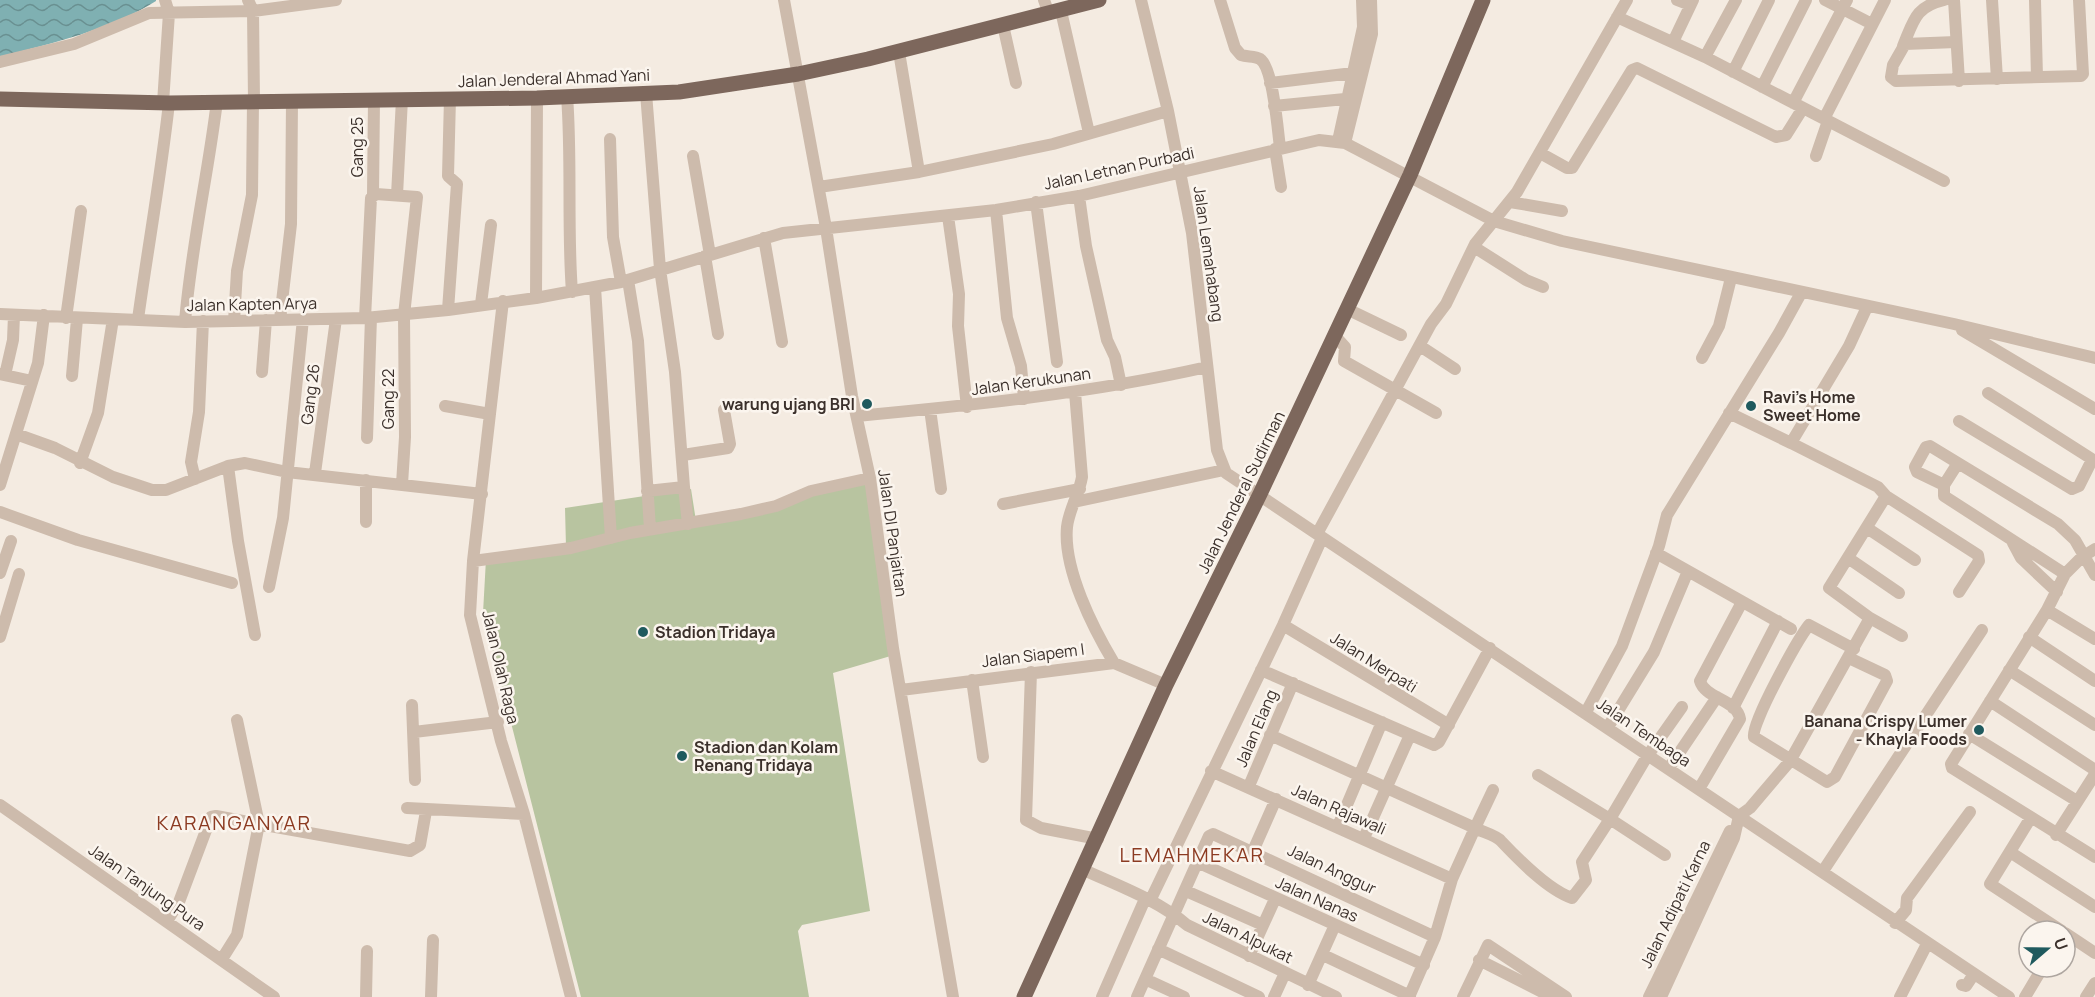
<svg xmlns="http://www.w3.org/2000/svg" width="2095" height="997" viewBox="0 0 2095 997" font-family="Manrope,sans-serif">
<style>
.grass{fill:#b8c4a0}
.water{fill:url(#water-waves)}
.lines{fill:none;stroke-linecap:round;stroke-linejoin:round}
.minor{stroke:#cdbbac;stroke-width:12}
.major{stroke:#7d675c;stroke-width:15}
.poi-dot{fill:#1f5a5e;stroke:#fbf5ee;stroke-width:2}
.labels{text-anchor:middle;dominant-baseline:central;stroke-width:5;stroke-linejoin:round;paint-order:stroke}
.street-label{font-size:16px;fill:#3b302b;stroke:#fbf5ee}
.poi-label{font-size:16px;font-weight:bold;fill:#3b302b;stroke:#fbf5ee;text-anchor:start}
.quarter-label{font-size:20px;letter-spacing:1.5px;fill:#8c3b22;stroke:#fbf5ee}
</style>
<defs>
<pattern id="water-waves" width="16" height="10" patternUnits="userSpaceOnUse" patternTransform="scale(1.5)"><rect width="16" height="10" fill="#7fb0b2"/><path d="M0 5q4-4 8 0t8 0" fill="none" stroke="#699091"/></pattern>
</defs>
<rect width="100%" height="100%" fill="#f4ebe1"/>
<path class="grass" d="M 864,475 L 894,655 L 833,673 L 870,911 L 802,925 L 798,931 L 809,997 L 581,997 L 483,613 L 486,559 L 566,547 L 565,508 L 691,489 L 696,521 L 764,508 Z"/>
<path class="water" d="M 0,0 L 156,0 L 156,1 C 110,30 52,43 0,57 Z"/>
<g class="lines">
<path class="minor" d="M 248,0 L 253,11 L 254,101
M 784,0 L 826,228 L 852,396 L 870,478 L 893,648 L 953,997
M 1044,0 L 1049,14
M 1141,0 L 1168,111 L 1192,233 L 1217,450 L 1226,473 L 2009,997
M 1220,0 L 1235,48 L 1241,55 C 1247,57 1255,56 1260,59 C 1273,67 1278,132 1280,148
M 1677,0 L 1690,5
M 1825,0 L 1872,24
M 1954,0 L 1959,81
M 1992,0 L 1997,79
M 2035,0 L 2037,77
M 1061,11 L 1089,133
M 1617,17 L 1705,57 L 1944,181
M 1003,25 L 1016,83
M 1673,42 L 1693,0
M 1956,42 L 1905,44 L 1893,65 L 1891,77 L 1896,81 L 2081,76 L 2083,74 L 2079,0
M 1903,46 C 1914,20 1915,7 1944,0
M 899,52 L 919,172
M 1705,57 L 1736,0
M 0,62 L 74,44 L 149,13 L 253,11 L 336,0
M 1733,72 L 1769,0
M 1270,83 L 1353,73
M 1762,87 L 1806,0
M 646,93 L 660,269 L 675,372 L 684,487 L 647,491
M 567,96 C 572,161 567,227 572,292
M 163,103 L 169,13 L 165,0
M 1793,103 L 1847,0
M 1274,106 L 1345,99
M 1824,119 L 1885,0
M 610,139 L 613,237 L 621,282
M 1338,141 L 1363,27 L 1362,0
M 1345,143 L 1372,34 L 1371,0
M 1275,149 L 1281,187
M 1540,153 L 1567,168 L 1572,168 L 1632,70 L 1637,68 L 1776,137 L 1786,135 L 1803,108
M 693,156 L 710,255
M 1816,156 L 1828,121
M 819,187 L 919,172 L 1053,144 L 1168,111
M 373,195 L 374,99
M 397,195 L 402,99
M 1079,196 L 1086,246 L 1107,340 L 1115,357 L 1121,385
M 1036,202 L 1057,362
M 1510,202 L 1562,211
M 996,210 L 1007,318 L 1021,366 L 1024,399
M 948,216 L 959,294 L 958,326 L 967,407
M 764,238 L 782,342
M 1474,247 L 1526,280 L 1543,287
M 705,256 L 718,334
M 628,280 L 638,341 L 650,529
M 595,287 L 611,538
M 536,298 L 537,98
M 503,301 L 473,561 L 470,615 L 501,741 L 524,814 L 571,997
M 481,304 L 491,225
M 1347,309 L 1401,335
M 448,310 L 457,184 L 448,176 L 450,98
M 0,314 L 185,322 L 365,318 L 448,310 L 536,298 L 621,282 L 783,233 L 996,210 L 1079,196 L 1319,140 L 1345,143 L 1494,221 L 1562,241 L 1954,324 L 2095,358
M 66,318 L 81,211
M 365,318 L 371,198 L 376,194 L 417,197 L 404,315 L 405,437 L 402,484
M 138,319 C 148,247 161,175 169,103
M 280,319 L 291,224 L 292,100
M 234,321 L 237,271 L 252,195 L 253,101
M 185,322 C 191,247 208,175 217,101
M 1962,330 L 2095,409
M 1335,336 L 1345,347 L 1344,361 L 1436,413
M 1420,346 L 1455,369
M 1702,358 L 1719,326 L 1731,278
M 262,372 L 266,320
M 0,374 L 32,381
M 5,375 L 13,340 L 14,315
M 72,376 L 77,319
M 1075,392 L 1082,477 C 1079,495 1069,509 1067,527 C 1063,569 1093,628 1114,663
M 1988,393 L 2095,461
M 445,406 L 490,414
M 930,409 L 941,489
M 1729,413 L 1791,443
M 857,416 C 975,405 1092,393 1207,367
M 1959,421 L 2072,489 L 2079,486 L 2092,460
M 16,434 L 55,448 L 113,477 L 152,490 L 166,490 L 228,466
M 367,438 L 371,317
M 683,455 L 728,448 L 730,444 L 724,410
M 80,463 L 98,413 L 113,319
M 315,473 L 336,319
M 195,479 L 191,462 L 199,412 L 203,321
M 366,480 L 366,522
M 0,485 L 38,363 L 44,315
M 1944,485 L 1958,463
M 684,487 L 688,524
M 1886,496 L 1978,555 L 1979,561 L 1959,592
M 1074,502 L 1224,470
M 1003,504 L 1080,489
M 0,512 L 78,540 L 232,583
M 1867,528 L 1915,560
M 1317,534 L 1431,324 L 1446,304 L 1475,244 L 1517,192 L 1627,0
M 2013,543 L 2021,558 L 2057,592
M 2095,549 L 2082,557 L 2065,574 L 2047,610 L 1951,764 L 1952,768 L 2095,857
M 1656,553 L 1791,629
M 1848,558 L 1899,593
M 473,561 L 571,548 L 630,533 L 741,514 L 776,506 L 811,491 L 870,478
M 0,573 L 11,541
M 2065,574 L 1944,496 L 1944,485 L 1917,472 L 1915,467 L 1926,447 L 1930,446 L 2058,524 L 2075,540 L 2095,575
M 269,587 L 283,518 L 303,319
M 2047,610 L 2095,639
M 1870,618 L 1902,636
M 1283,625 L 1449,725
M 255,635 L 238,541 L 228,466 L 245,463 L 287,472 L 482,494
M 0,637 L 19,574
M 2029,637 L 2095,681
M 1849,658 L 1885,675 L 1887,681 L 1835,777 L 1827,782 L 1754,737 C 1750,725 1798,639 1809,625 L 1854,649
M 1261,670 L 1434,745 L 1439,742 L 1490,648
M 2009,670 L 2095,725
M 1031,672 L 1026,820 L 1041,828 L 1098,839
M 972,680 L 983,757
M 901,690 L 1114,663 L 1166,685
M 1990,701 L 2095,770
M 412,705 L 415,780
M 1733,708 L 1778,621
M 1586,712 L 1622,646 L 1659,546 L 1667,515 L 1779,333 L 1801,293
M 237,720 L 259,824 L 410,851 L 420,845 L 426,811
M 1608,727 L 1654,652 L 1688,571
M 414,732 L 498,722
M 1969,734 L 2077,801
M 1270,735 L 1475,828 L 1452,879 L 1435,937 L 1409,997
M 1669,768 L 1717,697
M 1211,771 L 1452,879
M 1249,786 L 1293,683
M 1699,789 L 1740,719 C 1737,699 1705,699 1700,681 L 1742,602
M 1493,790 L 1475,828 C 1482,832 1496,835 1501,841 C 1518,859 1548,890 1572,898 L 1586,880 L 1582,862 L 1610,819 L 1538,775
M 0,805 L 274,997
M 407,808 L 524,814
M 2030,819 L 1990,884 L 2062,931
M 1338,826 L 1382,722
M 2056,835 L 2095,774
M 1364,838 L 1410,735
M 1253,851 L 1276,799
M 2010,852 L 2095,907
M 1665,855 L 1610,819 L 1646,758 L 1682,707
M 1197,862 L 1424,965
M 1084,870 C 1119,886 1158,900 1187,925 L 1336,997
M 1823,871 L 1982,630
M 1186,891 L 1263,925
M 1150,901 L 1283,625 L 1322,538
M 167,921 L 179,902 L 211,817 L 216,816 L 259,824 L 237,935 L 222,959
M 1895,923 L 1906,910 L 1907,898 L 1970,812
M 2065,933 L 2095,953
M 1158,949 L 1259,997
M 1323,955 L 1410,996
M 1249,956 L 1275,899
M 1479,960 L 1552,997
M 1145,979 L 1184,997
M 1308,985 L 1335,925
M 1962,985 L 1966,986 L 1974,974
M 366,997 L 367,951
M 431,997 L 433,940
M 1102,997 L 1145,899
M 1137,997 L 1209,836 L 1213,834 L 1435,937
M 1274,997 L 1285,973
M 1463,997 L 1488,945 L 1566,997
M 1649,997 L 1730,831
M 1661,997 L 1734,838 L 1739,816 L 1750,808 L 1790,761 L 1870,618 L 1829,588 L 1886,496 L 1878,487 L 1791,443 L 1849,346 L 1867,307
M 1900,997 L 1927,944
M 2025,997 L 2043,967
M 2086,997 L 2095,983"/>
<path class="major" d="M 0,99 L 169,103 L 537,98 L 679,92 L 798,74 L 868,59 L 1099,0
M 1024,997 L 1166,685 L 1260,494 L 1410,175 L 1483,0"/>
</g>
<g class="poi-dot">
<circle cx="867" cy="404" r="6"/>
<circle cx="1751" cy="406" r="6"/>
<circle cx="643" cy="632" r="6"/>
<circle cx="1979" cy="730" r="6"/>
<circle cx="682" cy="756" r="6"/>
</g>
<g class="labels">
<g class="street-label">
<text transform="translate(554 78) rotate(-2)">Jalan Jenderal Ahmad Yani</text>
<text transform="translate(357 147) rotate(-90)">Gang 25</text>
<text transform="translate(1119 168) rotate(-12)">Jalan Letnan Purbadi</text>
<text transform="translate(1209 254) rotate(82)">Jalan Lemahabang</text>
<text transform="translate(252 304) rotate(-1)">Jalan Kapten Arya</text>
<text transform="translate(1031 381) rotate(-8)">Jalan Kerukunan</text>
<text transform="translate(310 394) rotate(-83)">Gang 26</text>
<text transform="translate(388 399) rotate(-90)">Gang 22</text>
<text transform="translate(1241 492) rotate(-64)">Jalan Jenderal Sudirman</text>
<text transform="translate(893 533) rotate(82)">Jalan DI Panjaitan</text>
<text transform="translate(1033 655) rotate(-7)">Jalan Siapem I</text>
<text transform="translate(1374 662) rotate(32)">Jalan Merpati</text>
<text transform="translate(501 667) rotate(77)">Jalan Olah Raga</text>
<text transform="translate(1256 728) rotate(-67)">Jalan Elang</text>
<text transform="translate(1644 732) rotate(34)">Jalan Tembaga</text>
<text transform="translate(1339 809) rotate(24)">Jalan Rajawali</text>
<text transform="translate(1332 869) rotate(25)">Jalan Anggur</text>
<text transform="translate(147 887) rotate(35)">Jalan Tanjung Pura</text>
<text transform="translate(1317 899) rotate(24)">Jalan Nanas</text>
<text transform="translate(1675 904) rotate(-64)">Jalan Adipati Karna</text>
<text transform="translate(1248 937) rotate(26)">Jalan Alpukat</text>
</g>
<g class="poi-label">
<text x="1763" y="397">Ravi's Home<tspan x="1763" dy="18">Sweet Home</tspan></text>
<text x="855" y="404" text-anchor="end">warung ujang BRI</text>
<text x="655" y="632">Stadion Tridaya</text>
<text x="1967" y="721" text-anchor="end">Banana Crispy Lumer<tspan x="1967" dy="18">- Khayla Foods</tspan></text>
<text x="694" y="747">Stadion dan Kolam<tspan x="694" dy="18">Renang Tridaya</tspan></text>
</g>
<g class="quarter-label">
<text x="234" y="822">KARANGANYAR</text>
<text x="1192" y="854">LEMAHMEKAR</text>
</g>
</g>
<g transform="translate(2047 949) rotate(70)"><circle r="28" fill="#fbf5ee" stroke="#aea6a0" stroke-width="1.5"/>
<path d="M0-4.5L10 22L0 15L-10 22Z" fill="#1f5a5e"/>
<text y="-9" font-size="16" font-weight="bold" text-anchor="middle" fill="#3b302b">U</text>
</g>
</svg>
